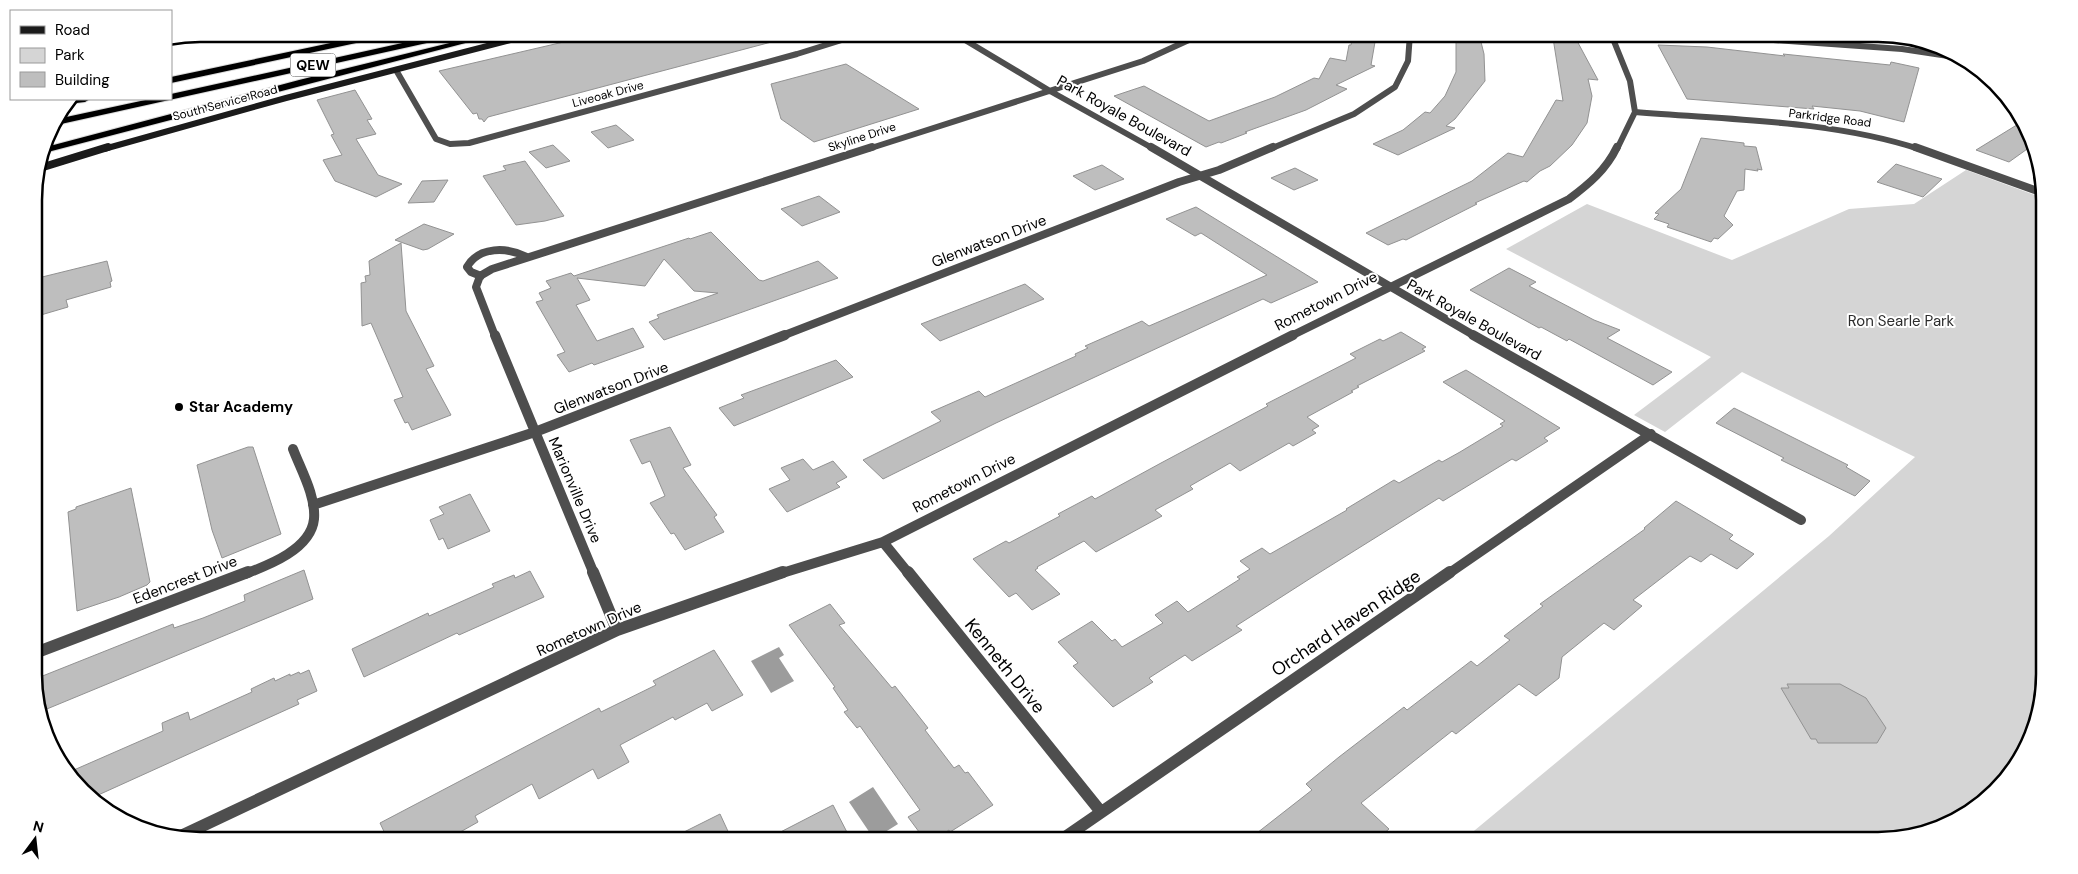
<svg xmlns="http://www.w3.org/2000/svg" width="2078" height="874" viewBox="0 0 2078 874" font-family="'DM Sans',sans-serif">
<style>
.green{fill:#d5d5d5}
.water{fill:#9c9c9c}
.building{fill:#bebebe;stroke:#929292}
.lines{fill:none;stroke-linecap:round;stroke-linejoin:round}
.motorway-casing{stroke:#dbdbdb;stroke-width:2}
.minor-far3{stroke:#4e4e4e;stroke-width:6}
.minor-far2{stroke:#4e4e4e;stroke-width:8}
.minor-far1{stroke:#4e4e4e;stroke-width:10}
.minor{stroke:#4e4e4e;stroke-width:12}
.secondary-far1{stroke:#1b1b1b;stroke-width:6}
.secondary{stroke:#1b1b1b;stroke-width:8}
.motorway{fill:#000;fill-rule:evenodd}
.poi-dot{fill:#000;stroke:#fff;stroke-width:2}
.labels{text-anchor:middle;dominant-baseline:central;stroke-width:4;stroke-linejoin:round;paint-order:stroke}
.far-street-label{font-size:12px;fill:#000;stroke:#fff}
.shield{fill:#fff;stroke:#4c4c4c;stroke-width:1}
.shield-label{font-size:14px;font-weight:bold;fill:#000}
.street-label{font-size:15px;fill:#000;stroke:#fff}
.park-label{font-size:15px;fill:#2c2c2c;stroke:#fff}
.poi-label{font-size:15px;font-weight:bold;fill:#000;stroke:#fff;text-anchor:start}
.near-street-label{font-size:18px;fill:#000;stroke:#fff}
.rim{fill:none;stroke:#000;stroke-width:2.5}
</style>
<rect width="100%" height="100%" fill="#fff"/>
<path class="green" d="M 1966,170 L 2043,198 L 2044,674 L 2032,737 L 1979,806 L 1932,831 L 1888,840 L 1463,840 L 1829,536 L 1915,457 L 1742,372 L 1665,432 L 1634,415 L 1711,357 L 1506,249 L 1587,204 L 1732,260 L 1849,209 L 1914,204 Z"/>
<path class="water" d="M 779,647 L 784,655 L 779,658 L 794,681 L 771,693 L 751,661 Z
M 873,787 L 898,824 L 874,839 L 849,802 Z"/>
<path class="building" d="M 598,34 L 778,34 L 779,40 L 488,117 L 484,122 L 482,119 L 479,119 L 477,113 L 473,114 L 439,71 Z
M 1456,34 L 1479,34 L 1484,54 L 1485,81 L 1455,119 L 1446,126 L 1455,128 L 1398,155 L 1373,144 L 1403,130 L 1425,112 L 1430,113 L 1445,96 L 1456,72 Z
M 1553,38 L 1576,39 L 1598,80 L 1588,79 L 1592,96 L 1587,123 L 1572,145 L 1550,166 L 1540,171 L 1527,182 L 1524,181 L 1475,203 L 1477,204 L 1406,240 L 1403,239 L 1388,245 L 1366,233 L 1472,181 L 1508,153 L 1523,157 L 1556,100 L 1563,101 Z
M 1352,39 L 1375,42 L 1371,65 L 1375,66 L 1336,85 L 1347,89 L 1306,110 L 1245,132 L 1247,133 L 1221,143 L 1219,142 L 1206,147 L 1114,96 L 1144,86 L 1209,121 L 1275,97 L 1314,78 L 1319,79 L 1330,58 L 1346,61 L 1349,45 L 1351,45 Z
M 1658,45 L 1707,47 L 1785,56 L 1783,54 L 1890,65 L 1891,62 L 1919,68 L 1904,122 L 1860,111 L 1812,106 L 1814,109 L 1687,99 Z
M 846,64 L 919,109 L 814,142 L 781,119 L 771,84 Z
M 355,90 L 372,119 L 367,120 L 376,134 L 356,139 L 378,175 L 402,184 L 376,197 L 335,181 L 323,160 L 342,155 L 331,135 L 334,134 L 317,100 Z
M 2020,123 L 2030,147 L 2009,162 L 1976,150 Z
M 616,125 L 634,140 L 608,148 L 591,132 Z
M 1701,138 L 1744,143 L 1744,146 L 1756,147 L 1762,170 L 1757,169 L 1758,171 L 1745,169 L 1744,190 L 1737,191 L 1724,216 L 1733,225 L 1718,239 L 1714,238 L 1711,242 L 1667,227 L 1669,224 L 1654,219 L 1659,214 L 1655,213 L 1681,189 Z
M 553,145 L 570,161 L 546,168 L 529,152 Z
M 525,161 L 564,216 L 545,221 L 516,225 L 483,176 L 506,170 L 503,166 Z
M 1896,164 L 1942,179 L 1923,197 L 1877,182 Z
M 1102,165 L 1124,179 L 1095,190 L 1073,176 Z
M 1295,168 L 1318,180 L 1294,190 L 1271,178 Z
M 448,180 L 434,202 L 408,203 L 422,181 Z
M 819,196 L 840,212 L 802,226 L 781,209 Z
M 1196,207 L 1318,282 L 1271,303 L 1263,299 L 996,423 L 883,479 L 863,460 L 941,421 L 931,412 L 979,391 L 985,397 L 1076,356 L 1075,354 L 1088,348 L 1085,346 L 1142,321 L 1149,326 L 1267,275 L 1201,233 L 1195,236 L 1166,219 Z
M 424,224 L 454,234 L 428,249 L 423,250 L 395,240 Z
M 711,232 L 759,280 L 763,281 L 818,261 L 838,278 L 664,340 L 649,322 L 659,318 L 657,315 L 718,293 L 694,291 L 664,259 L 645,286 L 577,278 L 590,300 L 576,305 L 597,341 L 633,328 L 644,347 L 594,365 L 592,363 L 569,372 L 557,355 L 565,352 L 536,302 L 543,300 L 539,293 L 551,288 L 546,281 L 571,273 L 574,276 L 689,238 L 690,239 Z
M 401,243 L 406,311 L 434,366 L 426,369 L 451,415 L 412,430 L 408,422 L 405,423 L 394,400 L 403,397 L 371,323 L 362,326 L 361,283 L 366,282 L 365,276 L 370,275 L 369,261 Z
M 107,261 L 112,281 L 110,282 L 111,287 L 66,300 L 68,307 L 34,317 L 34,279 Z
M 1509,268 L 1536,282 L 1529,286 L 1594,320 L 1620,330 L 1607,338 L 1672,372 L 1653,385 L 1569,339 L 1567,341 L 1541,327 L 1539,328 L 1470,290 Z
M 1025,284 L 1044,299 L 940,341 L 921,324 Z
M 1401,332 L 1426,347 L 1422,349 L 1425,351 L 1357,386 L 1359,387 L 1351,391 L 1353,392 L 1307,417 L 1319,426 L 1312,430 L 1316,433 L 1293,446 L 1289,443 L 1240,471 L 1230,463 L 1190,486 L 1193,489 L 1155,510 L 1162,516 L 1096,552 L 1084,541 L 1037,567 L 1038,568 L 1035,570 L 1060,594 L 1032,610 L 1016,593 L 1009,597 L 973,559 L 1006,541 L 1009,543 L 1060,516 L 1058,514 L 1092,496 L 1095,499 L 1161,463 L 1268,406 L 1266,404 L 1356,358 L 1350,354 L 1380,339 L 1383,341 Z
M 836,360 L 853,377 L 734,426 L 719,408 L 744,398 L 741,395 Z
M 1466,370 L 1560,428 L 1544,438 L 1548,441 L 1516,461 L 1512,459 L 1443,501 L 1439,498 L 1314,576 L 1236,626 L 1242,630 L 1192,661 L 1185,655 L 1149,678 L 1153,682 L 1113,707 L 1073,666 L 1078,663 L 1058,642 L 1092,621 L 1112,641 L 1115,639 L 1122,647 L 1163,623 L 1155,615 L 1177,601 L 1188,612 L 1240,579 L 1237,577 L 1250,569 L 1240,561 L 1262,548 L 1270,554 L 1347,510 L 1346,509 L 1394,480 L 1399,483 L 1439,460 L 1442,462 L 1460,452 L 1503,426 L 1500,424 L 1505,421 L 1443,382 Z
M 1734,408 L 1848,465 L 1846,467 L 1870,481 L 1855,496 L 1781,460 L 1784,458 L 1716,423 Z
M 670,427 L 691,465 L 683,468 L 717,515 L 714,517 L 724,532 L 685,550 L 674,533 L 671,534 L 650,503 L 665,496 L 650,461 L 642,464 L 630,440 Z
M 248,447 L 253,447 L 281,534 L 222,558 L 212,530 L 197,465 Z
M 803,459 L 813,470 L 833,461 L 847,477 L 836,483 L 840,487 L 787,512 L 769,489 L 790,480 L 781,468 Z
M 131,488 L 150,582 L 147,585 L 119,597 L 77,611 L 68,512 L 76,509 L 76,507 Z
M 470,494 L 490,531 L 448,549 L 443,538 L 439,540 L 430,520 L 444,514 L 439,507 Z
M 1676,501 L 1733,535 L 1729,539 L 1754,554 L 1737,569 L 1711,554 L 1701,562 L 1690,556 L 1633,600 L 1642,606 L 1614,630 L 1604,623 L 1562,657 L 1559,678 L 1536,696 L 1519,684 L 1456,734 L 1452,731 L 1361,803 L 1389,829 L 1376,840 L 1248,840 L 1312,790 L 1306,784 L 1339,757 L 1404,707 L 1407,710 L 1471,661 L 1477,666 L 1510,640 L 1504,636 L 1543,606 L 1540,604 L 1645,529 L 1644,528 Z
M 304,570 L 313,599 L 42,711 L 35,696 L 35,679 L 173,624 L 174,628 L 203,618 L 245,601 L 244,595 Z
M 530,571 L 544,597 L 459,635 L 457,633 L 364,677 L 352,649 L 428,613 L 429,616 L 494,587 L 492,584 L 514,575 L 515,578 Z
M 830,604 L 845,623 L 839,625 L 892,688 L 895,686 L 928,728 L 925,730 L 954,768 L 959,765 L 965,773 L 968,772 L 993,805 L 950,832 L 949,830 L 934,840 L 925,840 L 908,817 L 920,810 L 860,726 L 857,728 L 844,712 L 848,710 L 833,688 L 835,687 L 789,625 Z
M 714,650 L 743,695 L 712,711 L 707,703 L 675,720 L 673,717 L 620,745 L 629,762 L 598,779 L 593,769 L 539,799 L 532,784 L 475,816 L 478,822 L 446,840 L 388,840 L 380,823 L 599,708 L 601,712 L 656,685 L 653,681 Z
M 309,670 L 317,691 L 297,700 L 299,704 L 96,796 L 68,775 L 67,773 L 163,731 L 162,723 L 188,712 L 190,720 L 252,692 L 251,689 L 274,678 L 275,681 L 290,674 L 290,676 L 299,672 L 300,674 Z
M 1787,684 L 1840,684 L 1866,698 L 1886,728 L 1877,743 L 1818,743 L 1816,739 L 1811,739 L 1781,688 L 1789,688 Z
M 833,805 L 851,840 L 765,840 Z
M 720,814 L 732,840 L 668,840 Z"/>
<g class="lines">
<defs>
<path id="motorway" d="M 373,34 L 388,34 L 384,37 L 171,83 L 171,77 Z
M 443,34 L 458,34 L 454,37 L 52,126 L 57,119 L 150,99 L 171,99 L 171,94 Z
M 486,34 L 500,34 L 44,153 L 46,147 L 299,80 Z
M 72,99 L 90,99 L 85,102 L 68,104 Z"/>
</defs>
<use href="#motorway" class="motorway-casing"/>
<path class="minor-far3" d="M 955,34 L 1050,91 L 1154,149
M 1611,34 L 1630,81 L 1635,112 L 1617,149
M 1690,34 L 1902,49 L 1955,57
M 396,70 L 436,139 L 450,144 L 469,143 L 797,54 L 861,34
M 1635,112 C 1729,120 1830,120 1919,149
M 868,149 L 1143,61 L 1202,34
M 1270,149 L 1354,114 L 1395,87 L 1408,61 L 1410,34"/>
<path class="minor-far2" d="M 1151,147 L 1475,336
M 1915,147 L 2043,193
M 481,276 L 471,272 L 467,267 C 479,246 507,247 527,257
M 495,336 L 476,287 L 480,276 L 492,269 L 872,147
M 782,336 L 1179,182 L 1219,170 L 1273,147
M 1291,336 L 1569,199 C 1589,184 1606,170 1617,147"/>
<path class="minor-far1" d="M 495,335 L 594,574
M 1473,335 L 1801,520
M 313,505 L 535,432 L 785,335
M 883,542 L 909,574
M 245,574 C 269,565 311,549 314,519 C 316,496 301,470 293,449
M 779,574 L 883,542 L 1293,335
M 1448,574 L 1651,434"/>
<path class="minor" d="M 593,572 L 617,630
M 908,572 L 1101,812
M 35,653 L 248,572
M 181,836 L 617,630 L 783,572
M 1061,840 L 1450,572"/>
<path class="secondary-far1" d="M 104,149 L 286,98 L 534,34"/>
<path class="secondary" d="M 40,168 L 108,147"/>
<use href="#motorway" class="motorway"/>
</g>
<circle class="poi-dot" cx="179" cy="407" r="5"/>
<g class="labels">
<g class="far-street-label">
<text transform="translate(608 94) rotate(-15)">Liveoak Drive</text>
<text transform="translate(225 103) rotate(-15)">South Service Road</text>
<text transform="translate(1830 118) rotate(7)">Parkridge Road</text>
<text transform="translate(862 137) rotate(-18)">Skyline Drive</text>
</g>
<rect class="shield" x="290.5" y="53.5" width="45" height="23" rx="4"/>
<g class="shield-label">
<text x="313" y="65">QEW</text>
</g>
<g class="street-label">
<text transform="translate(1124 116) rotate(29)">Park Royale Boulevard</text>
<text transform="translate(989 241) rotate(-21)">Glenwatson Drive</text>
<text transform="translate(1326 301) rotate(-27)">Rometown Drive</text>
<text transform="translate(1474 320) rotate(29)">Park Royale Boulevard</text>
<text transform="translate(611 388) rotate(-21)">Glenwatson Drive</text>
<text transform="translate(964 483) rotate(-27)">Rometown Drive</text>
<text transform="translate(575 490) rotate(67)">Marionville Drive</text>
<text transform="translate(185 580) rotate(-21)">Edencrest Drive</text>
<text transform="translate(589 629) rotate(-24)">Rometown Drive</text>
</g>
<g class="park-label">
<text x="1901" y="321">Ron Searle Park</text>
</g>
<g class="poi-label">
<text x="189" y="407">Star Academy</text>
</g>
<g class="near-street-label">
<text transform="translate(1346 623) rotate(-34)">Orchard Haven Ridge</text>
<text transform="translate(1005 666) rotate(51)">Kenneth Drive</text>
</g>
</g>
<path d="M0 0H2078V874H0ZM200 42H1878A158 158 0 0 1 2036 200V674A158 158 0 0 1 1878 832H200A158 158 0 0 1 42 674V200A158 158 0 0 1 200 42Z" fill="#fff" fill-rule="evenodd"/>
<path class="rim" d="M200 42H1878A158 158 0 0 1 2036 200V674A158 158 0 0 1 1878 832H200A158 158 0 0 1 42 674V200A158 158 0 0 1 200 42Z"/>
<rect x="10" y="10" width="162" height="90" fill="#ffffff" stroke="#999999"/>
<rect x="20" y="26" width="25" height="8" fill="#1b1b1b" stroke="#999999"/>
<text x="55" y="35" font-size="15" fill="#000000">Road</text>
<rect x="20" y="48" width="25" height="15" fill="#d5d5d5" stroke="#999999"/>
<text x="55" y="60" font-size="15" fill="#000000">Park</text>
<rect x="20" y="72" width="25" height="15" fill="#bebebe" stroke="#999999"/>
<text x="55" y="85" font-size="15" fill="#000000">Building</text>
<g transform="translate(35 839) rotate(15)" stroke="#ffffff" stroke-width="4" paint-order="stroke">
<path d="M0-4L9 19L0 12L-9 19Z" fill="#000000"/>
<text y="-8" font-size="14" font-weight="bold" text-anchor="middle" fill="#000000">N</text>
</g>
</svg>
